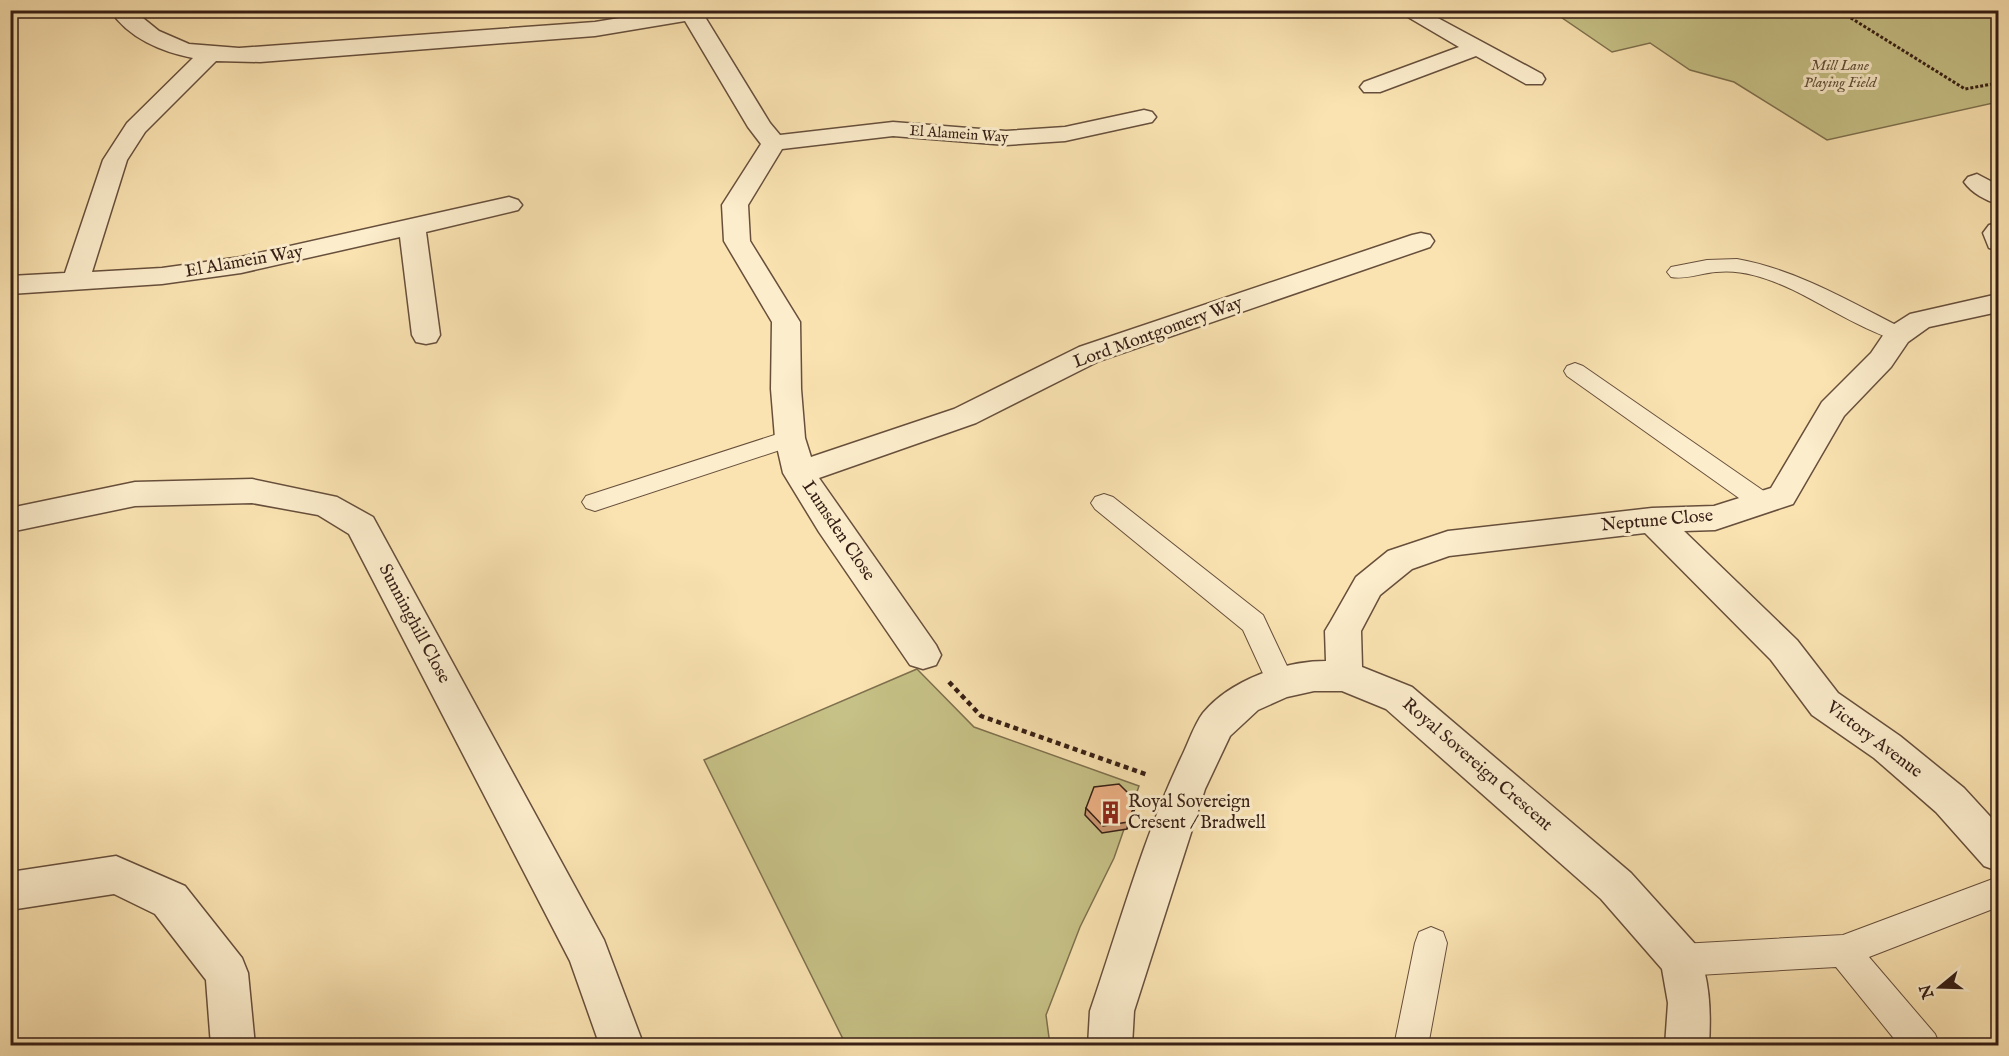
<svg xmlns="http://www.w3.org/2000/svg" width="2009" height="1056" viewBox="0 0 2009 1056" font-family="'IM FELL English',serif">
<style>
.green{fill:#c6c186;stroke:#7e704e;stroke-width:1.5}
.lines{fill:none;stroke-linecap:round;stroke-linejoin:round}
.service-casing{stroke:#674f3c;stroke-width:2}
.minor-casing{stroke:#674f3c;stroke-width:3}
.path-far1{stroke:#361e15;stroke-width:3;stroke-dasharray:3 2;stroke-linecap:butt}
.path{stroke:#361e15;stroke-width:4.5;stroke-dasharray:5 4;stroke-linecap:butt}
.service{fill:#fcedcc;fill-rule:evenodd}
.minor{fill:#fcedcc;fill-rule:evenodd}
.wall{fill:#cb9772;stroke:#361e15;stroke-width:1.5}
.shaded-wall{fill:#a57b5c;stroke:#361e15;stroke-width:1.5}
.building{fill:#ecb084;stroke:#361e15;stroke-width:1.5}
.labels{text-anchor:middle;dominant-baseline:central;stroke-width:6;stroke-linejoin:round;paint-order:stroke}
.far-park-label{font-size:15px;font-style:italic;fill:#614f37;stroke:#fcedcc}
.far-street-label{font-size:15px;fill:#361e15;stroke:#fcedcc}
.street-label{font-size:18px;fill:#361e15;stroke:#fcedcc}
.poi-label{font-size:18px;fill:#361e15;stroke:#fcedcc;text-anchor:start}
</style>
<rect width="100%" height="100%" fill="#fae3b1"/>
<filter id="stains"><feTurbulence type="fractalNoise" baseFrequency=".00333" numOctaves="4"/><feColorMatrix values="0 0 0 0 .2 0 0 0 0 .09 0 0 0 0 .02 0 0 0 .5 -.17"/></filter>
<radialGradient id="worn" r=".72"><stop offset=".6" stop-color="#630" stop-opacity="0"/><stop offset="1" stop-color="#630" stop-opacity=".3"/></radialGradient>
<path class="green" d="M 1552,11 L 1998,11 L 1998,102 L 1827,140 L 1734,82 L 1690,70 L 1650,43 L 1612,52 Z
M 917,669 L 974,727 L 1139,786 L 1114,858 L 1080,927 L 1046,1015 L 1050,1045 L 846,1045 L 704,760 Z"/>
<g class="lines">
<defs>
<path id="service" d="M 1737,259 C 1798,270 1851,302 1906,330 L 1909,335 L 1906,340 C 1887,345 1814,299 1791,289 C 1767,278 1742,269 1716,272 C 1701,273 1685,280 1671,277 L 1667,272 L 1671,267 L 1707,260 Z
M 1575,363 L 1583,366 L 1771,496 L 1775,502 L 1771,508 L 1762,511 L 1753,508 L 1567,376 L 1564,371 L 1567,366 Z
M 790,430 L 798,432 L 802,438 L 798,444 L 595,511 L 586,508 L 582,502 L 586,496 Z
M 1104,494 L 1113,497 L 1263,615 L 1295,683 L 1291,691 L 1281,695 L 1271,691 L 1243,630 L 1095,509 L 1091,503 L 1095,497 Z
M 1998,877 L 1998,907 L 1869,957 L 1935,1034 L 1940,1046 L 1900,1046 L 1836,967 L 1681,976 L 1669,971 L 1665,960 L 1669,949 L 1681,944 L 1843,935 Z
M 1431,927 L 1443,932 L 1447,943 L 1428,1046 L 1394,1046 L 1415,943 L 1419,932 Z"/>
<path id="minor" d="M 110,10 L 133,10 L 159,31 L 189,44 L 239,48 L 595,22 L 668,10 L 720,10 L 718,15 L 705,17 L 770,123 L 780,135 L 893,122 L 1006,131 L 1065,127 L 1144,110 L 1152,112 L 1156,117 L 1152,122 L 1065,141 L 1006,145 L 893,136 L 782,149 L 748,205 L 750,241 L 800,322 L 801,389 L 805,438 L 811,457 L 954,409 L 1079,347 L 1412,235 L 1421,233 L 1430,235 L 1434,241 L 1430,247 L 1099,361 L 976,423 L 819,478 L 936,645 L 941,655 L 936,665 L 923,669 L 910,665 L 819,532 L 783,473 L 775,438 L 771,389 L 772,322 L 724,241 L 722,205 L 761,144 L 748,127 L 685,21 L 595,36 L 260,62 L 216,61 L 145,132 L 127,160 L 92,272 L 162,268 L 241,257 L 509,197 L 518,200 L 522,205 L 518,210 L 426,232 L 440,335 L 436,342 L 426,344 L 416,342 L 412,335 L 400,237 L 241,273 L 162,284 L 10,294 L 10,276 L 65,273 L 103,160 L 127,123 L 193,58 C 162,52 128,38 110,10 Z
M 1396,10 L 1423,10 L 1542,74 L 1545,79 L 1542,84 L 1526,84 L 1476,56 L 1380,92 L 1364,92 L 1360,87 L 1364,82 L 1459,47 Z
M 1977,174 L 1998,185 L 1998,204 C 1986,201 1972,193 1964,182 L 1968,177 Z
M 1998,223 L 1998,250 L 1989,248 L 1983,233 L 1989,225 Z
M 1998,294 L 1998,312 L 1929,327 L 1908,342 L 1891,367 L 1844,416 L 1793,504 L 1715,530 L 1684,531 L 1797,640 L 1838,693 L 1900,736 L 1964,788 L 1998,825 L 1998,871 L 1984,866 L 1936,812 L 1874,758 L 1812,715 L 1771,660 L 1645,533 L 1449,556 L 1412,569 L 1380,595 L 1361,631 L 1362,667 L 1412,687 L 1631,873 L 1696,945 C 1710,979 1711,1010 1709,1046 L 1665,1046 L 1668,1003 L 1662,969 L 1601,899 L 1386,709 L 1342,691 L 1314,691 L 1287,697 L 1258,710 L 1230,736 L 1205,789 L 1134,1011 L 1132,1046 L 1088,1046 L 1090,1011 C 1119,927 1143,838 1181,758 C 1188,744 1194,725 1203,713 C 1230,680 1284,661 1326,661 L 1325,631 L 1331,621 L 1356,577 L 1388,551 L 1448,531 L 1652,508 L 1714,506 L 1771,488 L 1822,402 L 1871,353 L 1888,328 L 1910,314 Z
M 252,479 L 337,497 L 373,517 L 604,940 L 644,1046 L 600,1046 L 570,961 L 349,534 L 318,515 L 252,503 L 135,506 L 10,532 L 10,508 L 135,482 Z
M 116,856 L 185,886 L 242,958 L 248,973 L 255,1046 L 211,1046 L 206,980 L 155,914 L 114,894 L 10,910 L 10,872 Z"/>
</defs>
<use href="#service" class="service-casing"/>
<use href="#minor" class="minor-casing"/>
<path class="path-far1" d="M 1838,10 L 1965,89 L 1998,83"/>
<path class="path" d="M 949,682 L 981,716 L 1148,775"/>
<use href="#service" class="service"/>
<use href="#minor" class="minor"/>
</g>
<path class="wall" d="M 1136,801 L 1135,808 L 1127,829 L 1102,833 L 1085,815 L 1086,808 Z"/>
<path class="shaded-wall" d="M 1136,801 L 1135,808 L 1127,829 L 1128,822 Z"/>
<path class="building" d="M 1119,784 L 1136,801 L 1128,822 L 1103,826 L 1086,808 L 1094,787 Z"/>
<defs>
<symbol id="building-bare" viewBox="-9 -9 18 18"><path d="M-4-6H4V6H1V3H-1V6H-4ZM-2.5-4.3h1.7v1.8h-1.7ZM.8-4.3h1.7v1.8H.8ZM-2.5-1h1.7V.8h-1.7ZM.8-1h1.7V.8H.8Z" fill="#8f2418" stroke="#fcedcc" stroke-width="2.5" paint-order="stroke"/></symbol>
</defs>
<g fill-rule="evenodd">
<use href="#building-bare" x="1094" y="796" width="33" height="33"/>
</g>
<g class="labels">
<g class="far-park-label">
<text x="1840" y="65">Mill Lane<tspan x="1840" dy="17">Playing Field</tspan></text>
</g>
<g class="far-street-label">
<text transform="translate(959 134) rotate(4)">El Alamein Way</text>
</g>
<g class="street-label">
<text transform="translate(244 262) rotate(-10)">El Alamein Way</text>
<text transform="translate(1158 333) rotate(-20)">Lord Montgomery Way</text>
<text transform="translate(1657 521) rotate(-5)">Neptune Close</text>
<text transform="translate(838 531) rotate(56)">Lumsden Close</text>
<text transform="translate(414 624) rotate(62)">Sunninghill Close</text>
<text transform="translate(1874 740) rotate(37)">Victory Avenue</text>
<text transform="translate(1477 765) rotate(41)">Royal Sovereign Crescent</text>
</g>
<g class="poi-label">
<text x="1128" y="802">Royal Sovereign<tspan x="1128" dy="21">Cresent / Bradwell</tspan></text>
</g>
</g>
<rect width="2009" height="1056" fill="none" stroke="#fae3b1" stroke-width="36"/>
<rect x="12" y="12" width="1985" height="1032" fill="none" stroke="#361e15" stroke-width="3"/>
<rect x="18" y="18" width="1973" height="1020" fill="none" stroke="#361e15" stroke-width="1.5"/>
<g transform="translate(1940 987) rotate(251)" stroke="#fcedcc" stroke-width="4.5" paint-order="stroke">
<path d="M0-4.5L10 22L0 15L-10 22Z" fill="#361e15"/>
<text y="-9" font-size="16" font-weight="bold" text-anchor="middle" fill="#361e15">N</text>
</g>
<rect width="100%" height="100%" filter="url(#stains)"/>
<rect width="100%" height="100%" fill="url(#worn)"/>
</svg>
